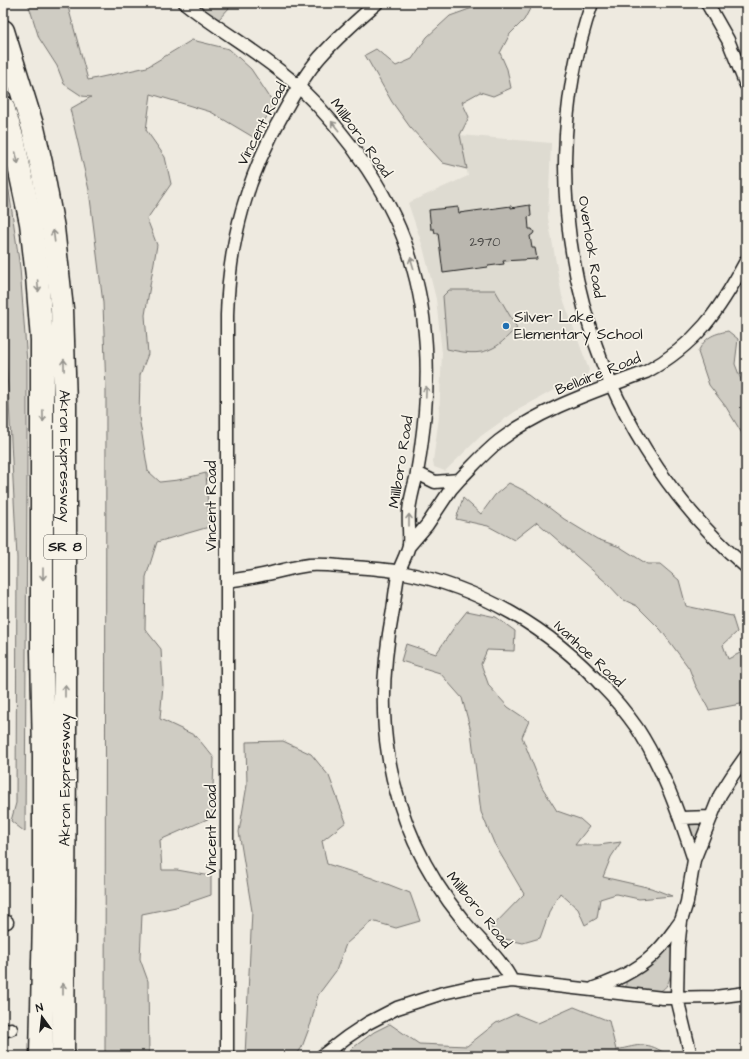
<svg xmlns="http://www.w3.org/2000/svg" width="749" height="1059" viewBox="0 0 749 1059" font-family="'Architects Daughter',sans-serif">
<style>
.built{fill:#dedbd1}
.green{fill:#cfccc3;stroke:#767470}
.building{fill:#bab7af;stroke:#1c1c1c}
.lines{fill:none;stroke-linecap:round;stroke-linejoin:round}
.minor-casing{stroke:#1c1c1c;stroke-width:15}
.motorway-casing{stroke:#1c1c1c;stroke-width:25}
.minor{stroke:#f7f3e8;stroke-width:12}
.motorway{stroke:#f7f3e8;stroke-width:22}
.oneway{stroke:#94928c}
.poi-dot{fill:#1f6fb2;stroke:#f7f3e8;stroke-width:1.5}
.labels{text-anchor:middle;dominant-baseline:central;stroke-width:3.5;stroke-linejoin:round;paint-order:stroke}
.number-label{font-size:13px;fill:#444341}
.shield{fill:#f7f3e8;stroke:#5e5c59;stroke-width:1}
.shield-label{font-size:14px;font-weight:bold;fill:#1c1c1c}
.street-label{font-size:15px;fill:#1c1c1c;stroke:#f7f3e8}
.poi-label{font-size:15px;fill:#1c1c1c;stroke:#f7f3e8;text-anchor:start}
</style>
<rect width="100%" height="100%" fill="#eeeae0"/>
<filter id="ink" filterUnits="userSpaceOnUse"><feTurbulence type="fractalNoise" baseFrequency=".025" numOctaves="2"/><feDisplacementMap in="SourceGraphic" scale="8" xChannelSelector="R" yChannelSelector="G"/><feConvolveMatrix kernelMatrix="1 2 1 2 8 2 1 2 1" color-interpolation-filters="sRGB"/></filter>
<g filter="url(#ink)">
<path class="built" d="M 460,135 L 551,143 L 548,218 L 562,296 L 589,370 L 584,381 L 552,391 L 516,411 L 481,436 L 445,471 L 434,467 L 433,461 L 439,417 L 442,353 L 436,299 L 423,247 L 408,203 L 468,176 Z"/>
<path class="green" d="M 28,3 L 67,3 L 88,80 L 147,67 L 192,40 L 229,49 L 251,69 L 275,105 L 253,137 L 211,112 L 151,94 L 146,130 L 165,157 L 171,184 L 147,219 L 157,245 L 145,315 L 148,354 L 140,375 L 139,417 L 148,471 L 160,482 L 178,480 L 206,473 L 209,527 L 157,542 L 146,577 L 145,629 L 161,649 L 163,685 L 160,719 L 196,736 L 214,758 L 212,817 L 160,840 L 162,870 L 177,870 L 211,876 L 211,895 L 176,907 L 142,914 L 140,959 L 148,981 L 149,1056 L 105,1056 L 106,392 L 103,303 L 89,190 L 70,109 L 91,97 L 82,96 L 64,84 L 57,66 L 39,38 Z
M 194,3 L 230,3 L 230,7 L 219,19 L 202,10 Z
M 486,3 L 533,3 L 524,20 L 510,34 L 500,53 L 507,69 L 511,88 L 493,96 L 480,92 L 462,102 L 469,117 L 460,135 L 467,169 L 443,163 L 410,127 L 392,102 L 365,55 L 376,49 L 396,66 L 412,59 L 427,37 L 450,16 Z
M 3,171 L 9,191 L 20,268 L 27,363 L 27,484 L 25,832 L 11,821 L 16,803 L 17,558 L 9,402 L 3,320 Z
M 449,290 L 495,290 L 517,328 C 509,334 502,344 493,348 C 479,356 461,352 447,349 L 443,296 Z
M 728,331 L 738,339 L 735,364 L 746,393 L 746,440 L 726,407 L 709,385 L 698,352 C 705,337 713,334 728,331 Z
M 509,483 L 531,494 L 564,519 L 597,539 L 620,547 L 647,564 L 660,564 L 679,580 L 686,606 L 732,616 L 737,632 L 723,645 L 728,659 L 746,650 L 746,703 L 709,710 L 695,684 L 689,668 L 661,630 L 637,606 L 622,599 L 608,584 L 537,522 L 514,540 L 488,526 L 456,519 L 463,498 L 481,514 L 495,495 Z
M 467,611 L 496,617 L 515,631 L 514,651 L 487,650 L 481,664 L 489,686 L 508,707 L 529,721 L 522,737 L 542,787 L 557,811 L 580,819 L 589,827 L 575,845 L 599,845 L 621,842 L 611,857 L 603,877 L 651,888 L 672,896 L 639,899 L 616,894 L 600,899 L 597,918 L 585,925 L 578,909 L 560,893 L 550,910 L 540,938 L 523,943 L 505,939 L 491,928 L 524,894 L 494,843 L 481,812 L 471,731 L 462,698 L 440,673 L 401,661 L 406,644 L 436,654 L 455,626 Z
M 283,741 L 311,754 L 329,776 L 346,822 L 322,841 L 327,864 L 372,878 L 410,893 L 420,921 L 396,928 L 372,921 L 346,944 L 336,971 L 318,995 L 311,1023 L 302,1047 L 296,1056 L 245,1056 L 252,911 L 239,832 L 247,785 L 246,742 Z
M 689,823 L 698,823 L 700,824 L 700,828 L 693,844 L 687,824 Z
M 670,947 L 673,950 C 672,962 673,986 660,991 L 630,990 L 626,988 L 626,982 L 628,978 L 667,948 Z
M 574,1007 L 609,1021 L 616,1050 C 641,1045 646,1040 669,1056 L 342,1056 L 374,1032 L 390,1024 L 419,1044 L 467,1046 L 496,1023 L 516,1014 L 538,1023 Z"/>
<path class="building" d="M 530,205 L 531,216 L 528,217 L 529,229 L 532,229 L 534,232 L 533,234 L 530,236 L 532,248 L 535,248 L 537,259 L 503,261 L 504,264 L 488,266 L 488,267 L 443,273 L 438,233 L 435,233 L 434,229 L 431,229 L 429,210 L 458,207 L 459,213 L 511,206 L 511,208 Z"/>
<g class="lines">
<defs>
<path id="minor" d="M 185,3 C 221,32 263,54 298,86 C 347,132 396,201 413,268 C 426,314 429,364 425,412 C 423,434 420,457 416,478 C 413,489 410,500 409,511 C 408,522 410,534 409,545 C 407,554 402,562 399,571 C 396,584 395,597 393,610 C 384,658 380,706 388,754 C 398,816 424,872 463,920 C 479,941 500,957 512,981
M 592,3 C 524,200 588,432 746,567
M 707,3 L 728,40 L 746,85
M 417,473 L 435,482 L 459,480 C 472,467 484,453 499,441 C 542,408 596,391 646,372 C 697,344 719,311 746,261
M 409,546 L 427,525 L 451,489 L 459,480
M 227,581 C 240,579 254,577 267,574 C 280,571 294,567 309,565 C 323,564 337,566 351,567 C 367,568 384,569 400,572 C 480,587 550,628 604,688 C 616,700 627,714 637,728 C 663,768 679,814 694,860
M 681,818 L 711,817
M 3,923 L 7,922
M 594,988 C 617,980 641,969 658,950 C 667,941 674,930 681,921
M 3,1031 L 11,1029
M 227,1056 L 227,315 C 229,239 247,176 285,110 C 295,92 306,73 320,57 C 337,38 357,20 377,3
M 322,1056 L 347,1037 L 368,1023 L 397,1008 L 443,993 L 474,986 L 512,981 L 663,998 L 715,997 L 746,993
M 691,1056 L 677,998 L 678,948 L 681,921 L 687,902 L 694,860 L 720,795 L 732,776 L 746,756"/>
<g id="motorway">
<path id="s1" d="M 3,31 L 33,128 L 41,163 L 53,228 L 62,309 L 65,405 L 65,751 L 63,1056"/>
<path d="M 3,107 L 14,143 L 31,223 L 37,276 L 42,340 L 42,651 L 44,757 L 44,916 L 41,1056"/>
</g>
</defs>
<use href="#minor" class="minor-casing"/>
<use href="#motorway" class="motorway-casing"/>
<use href="#minor" class="minor"/>
<use href="#motorway" class="motorway"/>
</g>
<defs><path id="oneway-shaft" d="M-6 0H5M1.5-3L5.5 0L1.5 3" fill="none" stroke-width="1.6" stroke-linecap="round" stroke-linejoin="round"/></defs>
<g class="oneway">
<use href="#oneway-shaft" transform="translate(335 126) rotate(-128)"/>
<use href="#oneway-shaft" transform="translate(17 158) rotate(77)"/>
<use href="#oneway-shaft" transform="translate(54 236) rotate(-97)"/>
<use href="#oneway-shaft" transform="translate(412 263) rotate(-107)"/>
<use href="#oneway-shaft" transform="translate(38 286) rotate(86)"/>
<use href="#oneway-shaft" transform="translate(64 365) rotate(-91)"/>
<use href="#oneway-shaft" transform="translate(426 392) rotate(-88)"/>
<use href="#oneway-shaft" transform="translate(43 416) rotate(89)"/>
<use href="#oneway-shaft" transform="translate(409 520) rotate(-90)"/>
<use href="#oneway-shaft" transform="translate(43 574) rotate(90)"/>
<use href="#oneway-shaft" transform="translate(65 691) rotate(-90)"/>
<use href="#oneway-shaft" transform="translate(63 989) rotate(-90)"/>
</g>
</g>
<circle class="poi-dot" cx="506" cy="326" r="4"/>
<g class="labels">
<g class="number-label">
<text x="485" y="242">2970</text>
</g>
<rect class="shield" x="44" y="535" width="42" height="24" rx="3"/>
<g class="shield-label">
<text x="65" y="547">SR 8</text>
</g>
<g class="street-label">
<text transform="translate(262 124) rotate(-63)">Vincent Road</text>
<text transform="translate(361 138) rotate(54)">Millboro Road</text>
<text transform="translate(591 247) rotate(81)">Overlook Road</text>
<text transform="translate(598 374) rotate(-22)">Bellaire Road</text>
<text stroke="none"><textPath href="#s1" startOffset="432">Akron Expressway</textPath></text>
<text transform="translate(401 462) rotate(-81)">Millboro Road</text>
<text transform="translate(211 506) rotate(-90)">Vincent Road</text>
<text transform="translate(589 654) rotate(43)">Ivanhoe Road</text>
<text transform="translate(65 780) rotate(-90)">Akron Expressway</text>
<text transform="translate(211 830) rotate(-90)">Vincent Road</text>
<text transform="translate(479 910) rotate(51)">Millboro Road</text>
</g>
<g class="poi-label">
<text x="514" y="317">Silver Lake<tspan x="514" dy="17">Elementary School</tspan></text>
</g>
</g>
<rect width="749" height="1059" fill="none" stroke="#f7f3e8" stroke-width="16"/>
<rect x="8" y="8" width="733" height="1043" fill="none" stroke="#1c1c1c" stroke-width="1.5" filter="url(#ink)"/>
<g transform="translate(42 1017) rotate(345)" stroke="#f7f3e8" stroke-width="3" paint-order="stroke">
<path d="M0-3L7 15L0 10L-7 15Z" fill="#1c1c1c"/>
<text y="-6" font-size="11" font-weight="bold" text-anchor="middle" fill="#1c1c1c">N</text>
</g>
</svg>
